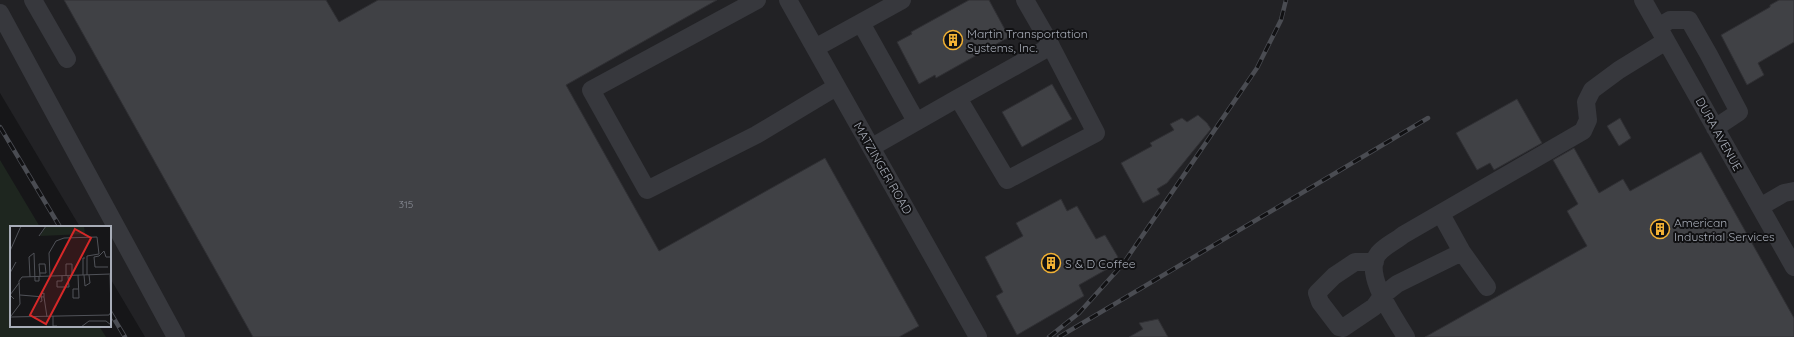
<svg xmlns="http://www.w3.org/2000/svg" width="1794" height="337" viewBox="0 0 1794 337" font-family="Quicksand,sans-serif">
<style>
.built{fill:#222225}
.green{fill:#1e261f}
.building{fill:#404145;stroke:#303034}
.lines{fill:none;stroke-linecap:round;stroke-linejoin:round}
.minor{stroke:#37383d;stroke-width:18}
.rail-casing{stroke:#4a4c52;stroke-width:4.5}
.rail{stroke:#111113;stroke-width:3;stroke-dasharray:9;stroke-linecap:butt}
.labels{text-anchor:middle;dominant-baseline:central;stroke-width:4;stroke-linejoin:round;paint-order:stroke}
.number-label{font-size:10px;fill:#8e929b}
.poi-label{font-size:12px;fill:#a8adb8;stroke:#111113;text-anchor:start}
.street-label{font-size:12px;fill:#a8adb8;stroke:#111113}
.inset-road{fill:none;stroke:#505258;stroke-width:1}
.view{fill:#d62828;fill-opacity:0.15;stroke:#d62828;stroke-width:2}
.inset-edge{fill:none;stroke:#a8adb8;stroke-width:2}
</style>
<rect width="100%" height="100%" fill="#161618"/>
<path class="built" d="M 0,0 L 1794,0 L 1794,337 L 145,337 L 110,278 L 110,227 L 80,227 L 0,93 Z"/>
<path class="green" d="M 0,160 L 40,227 L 11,227 L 11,326 L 99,326 L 106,337 L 0,337 Z"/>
<path class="building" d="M 64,0 L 326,0 L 339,22 L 378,0 L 717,0 L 566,85 L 659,251 L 825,158 L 919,326 L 899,337 L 253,337 Z
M 969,0 L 989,0 L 1009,37 L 936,78 L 935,75 L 919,84 L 897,42 L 912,34 L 911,32 Z
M 1779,0 L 1794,0 L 1794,42 L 1758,63 L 1764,75 L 1747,85 L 1721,35 L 1770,7 L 1770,5 Z
M 1052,84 L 1072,119 L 1022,147 L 1002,112 Z
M 1517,99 L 1542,143 L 1494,170 L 1490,163 L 1477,170 L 1456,133 Z
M 1198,115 L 1207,123 L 1211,129 L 1167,183 L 1157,189 L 1160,194 L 1143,203 L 1121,163 L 1152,146 L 1150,143 L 1174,130 L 1170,124 L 1182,118 L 1187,122 Z
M 1620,118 L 1631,138 L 1619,146 L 1607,126 Z
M 1574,148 L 1599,193 L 1623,179 L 1630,191 L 1701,152 L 1794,318 L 1794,337 L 1425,337 L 1587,246 L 1567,211 L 1578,204 L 1553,160 Z
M 1061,199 L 1067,211 L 1077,206 L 1096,239 L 1105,235 L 1118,257 L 1109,268 L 1079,285 L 1084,296 L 1017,335 L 996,296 L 1003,292 L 985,257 L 1023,236 L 1016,223 Z
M 1158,319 L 1168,337 L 1129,337 L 1143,329 L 1139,323 Z"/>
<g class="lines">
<path class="minor" d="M 33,0 L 67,59
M 757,0 L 591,90 L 647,190 L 756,135 L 836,87
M 788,0 L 978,337
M 1643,0 L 1794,267
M 0,13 L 176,337
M 861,23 L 916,121
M 1658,27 L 1670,20 L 1689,20 L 1709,55 L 1739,112 L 1715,128
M 815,48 L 902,0
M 958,98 L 1051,46
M 872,147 L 958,98 L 1007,180 L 1096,133 L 1044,33 L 1025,0
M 1760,207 L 1784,193 L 1794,191
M 1441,214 L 1462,252
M 1375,262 L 1355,262 L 1334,276 L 1317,293 L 1320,302 L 1339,327 L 1343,328 L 1374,307 L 1382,296 L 1397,284 L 1462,252 L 1487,287
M 1406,337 C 1395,318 1362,274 1378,254 C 1384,246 1396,241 1403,235 L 1583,131 L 1588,120 L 1586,102 L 1592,90 L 1619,70 L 1666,41"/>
<defs>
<path id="rail" d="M 0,127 L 60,227
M 110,312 L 125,337
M 1049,337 L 1079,313 L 1123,264 L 1257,68 L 1281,20 L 1286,0
M 1059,337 L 1428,118"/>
</defs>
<use href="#rail" class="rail-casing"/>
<use href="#rail" class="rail"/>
</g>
<defs>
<symbol id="building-ring" viewBox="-11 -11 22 22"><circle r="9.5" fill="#111113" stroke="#f2b134" stroke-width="1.5"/><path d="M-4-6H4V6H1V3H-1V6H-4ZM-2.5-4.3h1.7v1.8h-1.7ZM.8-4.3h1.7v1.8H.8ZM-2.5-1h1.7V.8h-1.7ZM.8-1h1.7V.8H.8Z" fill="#f2b134"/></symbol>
</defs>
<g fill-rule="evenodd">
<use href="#building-ring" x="942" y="29" width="22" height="22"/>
<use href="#building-ring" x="1649" y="218" width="22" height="22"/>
<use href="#building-ring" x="1040" y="252" width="22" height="22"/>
</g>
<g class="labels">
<g class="number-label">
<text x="406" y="204">315</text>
</g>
<g class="poi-label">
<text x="967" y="33">Martin Transportation<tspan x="967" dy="14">Systems, Inc.</tspan></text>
<text x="1674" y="222">American<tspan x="1674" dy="14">Industrial Services</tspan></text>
<text x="1065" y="263">S &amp; D Coffee</text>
</g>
<g class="street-label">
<text transform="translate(1719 134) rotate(61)">DURA AVENUE</text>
<text transform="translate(883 168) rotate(60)">MATZINGER ROAD</text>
</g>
</g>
<g transform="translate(10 226)">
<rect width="101" height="101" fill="#161618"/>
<path d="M 36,0 L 74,0 L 75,8 L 30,10 Z" fill="#1e261f"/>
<path class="inset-road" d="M 29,10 L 36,0M 0,25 L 11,0M 19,31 L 24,27 L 25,55 L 29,55 L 29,50M 19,31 L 20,51M 98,41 L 85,41 L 84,31 L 89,30 L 94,25 L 96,31 L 101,31M 0,47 L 6,36M 30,47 L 36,47 L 35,38 L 29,38 L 30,50M 68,49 L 69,72 L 63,72 L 63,63 L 68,63M 73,49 L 73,32 L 75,32M 74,49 L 75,60 L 80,57 L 79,49M 40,50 L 39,27 L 46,15 L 54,12 L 87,11 L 89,28 L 77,30 L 77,49M 52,50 L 52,55 L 47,55 L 47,61 L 59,61 L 58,50M 56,50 L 56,38 L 62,38 L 62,50M 10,69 L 34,71 L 37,91M 4,73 L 0,69 L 9,57M 30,76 L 32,75 L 31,68 L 34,67 L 34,71M 1,90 L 10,78 L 9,55 L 12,51 L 101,48M 43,90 L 43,100 L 47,100M 0,91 L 99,89 L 101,86 L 100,49M 71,101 L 79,95 L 96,95 L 101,99"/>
<path class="view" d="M 65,3 L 81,12 L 36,98 L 20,89 Z"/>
<rect width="101" height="101" class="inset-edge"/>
</g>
</svg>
